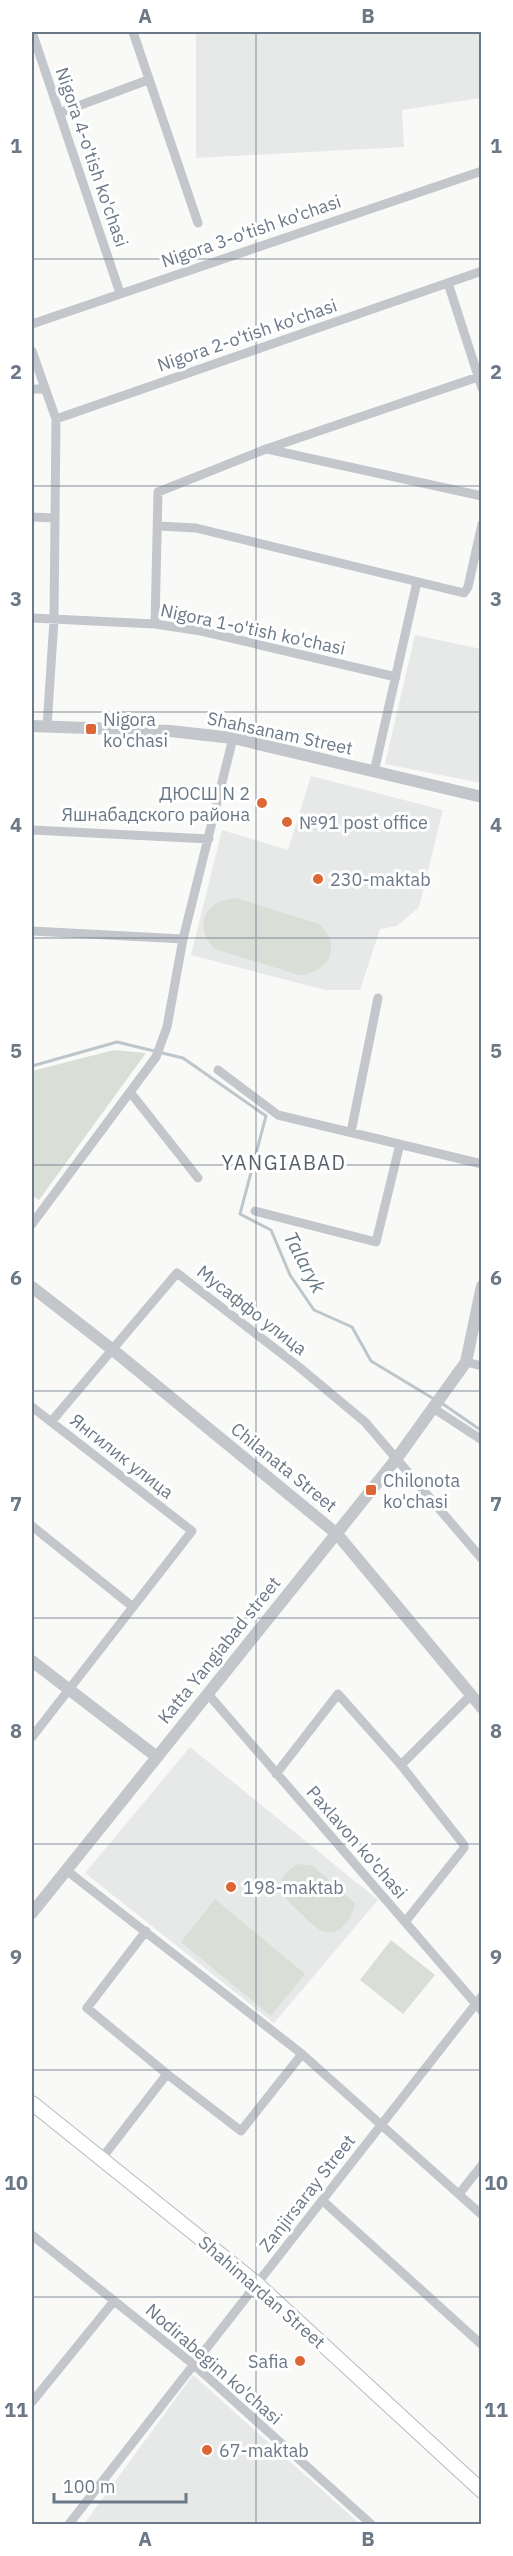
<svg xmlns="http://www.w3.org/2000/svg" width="513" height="2556" viewBox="0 0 513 2556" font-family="'IBM Plex Sans',sans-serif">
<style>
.built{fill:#e7e8e8}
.green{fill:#d9ded6}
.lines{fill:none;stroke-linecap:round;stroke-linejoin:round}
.stream{stroke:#bdc6cb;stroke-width:3}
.secondary-casing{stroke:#b5babf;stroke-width:16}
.minor{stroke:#c3c6ca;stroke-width:9}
.tertiary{stroke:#c3c6ca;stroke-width:12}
.secondary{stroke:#fff;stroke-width:14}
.grid{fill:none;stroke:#6a7887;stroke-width:1.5;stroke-opacity:0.55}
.poi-dot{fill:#dd6734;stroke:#fff;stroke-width:2}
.labels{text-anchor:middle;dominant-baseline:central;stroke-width:6;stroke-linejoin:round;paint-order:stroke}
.street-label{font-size:18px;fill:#6a7887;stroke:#fff}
.poi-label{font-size:18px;fill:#6a7887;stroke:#fff;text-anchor:start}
.neighbourhood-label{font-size:20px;letter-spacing:1.5px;fill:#57616c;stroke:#fff}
.water-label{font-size:20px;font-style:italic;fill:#667882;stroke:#fff}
.neatline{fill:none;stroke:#6a7887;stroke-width:2}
.grid-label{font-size:20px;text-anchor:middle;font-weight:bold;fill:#6a7887}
</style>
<rect width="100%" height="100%" fill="#f9f9f7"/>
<path class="built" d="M 196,32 L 481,32 L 481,98 L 402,110 L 404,147 L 196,158 Z
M 415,635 L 481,649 L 481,783 L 385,764 Z
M 311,776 L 443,810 L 419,907 L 397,926 L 380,929 L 360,990 L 325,990 L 191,955 L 222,830 L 288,850 Z
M 190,1747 L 378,1900 L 274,2023 L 85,1873 Z
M 193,2375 L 360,2524 L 84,2524 Z"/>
<path class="green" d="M 236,898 L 319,924 C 343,946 329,973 299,975 L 215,949 C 192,927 205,900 236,898 Z
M 114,1050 L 146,1053 L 39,1200 L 32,1196 L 32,1071 Z
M 298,1864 L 313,1866 L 355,1903 C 352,1919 339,1939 320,1930 C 313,1926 307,1919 302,1914 C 282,1898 269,1880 298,1864 Z
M 215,1899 L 305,1974 L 271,2016 L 181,1942 Z
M 391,1940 L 435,1975 L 403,2014 L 360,1980 Z"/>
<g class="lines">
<path class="stream" d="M 32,1066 L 117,1042 L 183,1058 L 266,1116 L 240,1214 L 271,1230 L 290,1275 L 314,1310 L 352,1327 L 371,1361 L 434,1399
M 440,1402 L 482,1431"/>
<defs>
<path id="secondary" d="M 32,2103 L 256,2283 L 482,2491"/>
</defs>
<use href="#secondary" class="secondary-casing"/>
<path class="minor" d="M 32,32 L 120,293
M 133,32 L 198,223
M 59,113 L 148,80
M 448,283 L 482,388
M 32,324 L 482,171
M 32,351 L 56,419 L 54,620 L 47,727
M 32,389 L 44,389
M 56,419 L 482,271
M 267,449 L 482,496
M 32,517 L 54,518
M 158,526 L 196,528 L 464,593 L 468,587 L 482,524
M 32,618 L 155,624 L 201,631 L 396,677
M 155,624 L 158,492 L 266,449 L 478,377
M 374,772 L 417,582
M 32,830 L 209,839
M 32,931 L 183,939
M 218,1070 L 278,1115 L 482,1164
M 130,1092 L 198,1178
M 351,1132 L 378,998
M 255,1211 L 376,1242 L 400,1144
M 32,1224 L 156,1057 L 167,1027 L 183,939 L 233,738
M 466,1362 L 482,1366
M 32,1407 L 192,1531 L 32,1737
M 433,1408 L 482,1440
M 51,1422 L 177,1273 L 299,1367 L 365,1422 L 482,1559
M 32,1526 L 133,1607
M 208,1694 L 482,2011
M 401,1765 L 471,1695
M 276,1774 L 338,1694 L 401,1765 L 464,1845 L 464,1848 L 405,1922
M 66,1870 L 302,2054 L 482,2215
M 146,1931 L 87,2008 L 167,2074 L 241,2131 L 302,2054
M 102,2158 L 167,2074
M 459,2194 L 482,2165
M 323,2201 L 482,2345
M 32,2235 L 193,2364 L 371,2524
M 32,2402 L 114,2301
M 69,2524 L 482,1996"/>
<path class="tertiary" d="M 32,726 L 170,731 L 233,738 L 482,797
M 32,1287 L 113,1350 L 337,1534 L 482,1708
M 32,1661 L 157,1757
M 32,1913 L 397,1458 L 466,1362 L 482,1286"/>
<use href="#secondary" class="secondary"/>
</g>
<path class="grid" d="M 256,32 L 256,2524M 32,259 L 482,259M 32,486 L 482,486M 32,712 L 482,712M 32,938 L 482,938M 32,1165 L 482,1165M 32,1391 L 482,1391M 32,1618 L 482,1618M 32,1844 L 482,1844M 32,2070 L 482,2070M 32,2297 L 482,2297"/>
<g class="poi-dot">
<rect x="85" y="723" width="12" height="12" rx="3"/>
<circle cx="262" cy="803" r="6"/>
<circle cx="287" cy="822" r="6"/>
<circle cx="318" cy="879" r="6"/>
<rect x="365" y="1484" width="12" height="12" rx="3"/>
<circle cx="231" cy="1887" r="6"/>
<circle cx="300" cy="2361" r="6"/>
<circle cx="207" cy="2450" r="6"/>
</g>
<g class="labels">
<g class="street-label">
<text transform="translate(92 157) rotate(71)">Nigora 4-o'tish ko'chasi</text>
<text transform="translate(251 231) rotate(-19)">Nigora 3-o'tish ko'chasi</text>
<text transform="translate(247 335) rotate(-19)">Nigora 2-o'tish ko'chasi</text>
<text transform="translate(253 629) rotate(12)">Nigora 1-o'tish ko'chasi</text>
<text transform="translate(280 733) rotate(12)">Shahsanam Street</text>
<text transform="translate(252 1310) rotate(38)">Мусаффо улица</text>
<text transform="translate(122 1456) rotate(38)">Янгилик улица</text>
<text transform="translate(284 1467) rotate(39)">Chilanata Street</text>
<text transform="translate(219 1650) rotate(-51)">Katta Yangiabad street</text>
<text transform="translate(357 1842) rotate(49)">Paxlavon ko'chasi</text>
<text transform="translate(307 2193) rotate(-52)">Zanjirsaray Street</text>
<text transform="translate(262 2292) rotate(41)">Shahimardan Street</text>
<text transform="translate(214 2364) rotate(41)">Nodirabegim ko'chasi</text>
</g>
<g class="poi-label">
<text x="103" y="719">Nigora<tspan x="103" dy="21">ko'chasi</tspan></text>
<text x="250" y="793" text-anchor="end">ДЮСШ N 2<tspan x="250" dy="21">Яшнабадского района</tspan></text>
<text x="299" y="822">№91 post office</text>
<text x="330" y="879">230-maktab</text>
<text x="383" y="1480">Chilonota<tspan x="383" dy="21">ko'chasi</tspan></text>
<text x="243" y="1887">198-maktab</text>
<text x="288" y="2361" text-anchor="end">Safia</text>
<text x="219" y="2450">67-maktab</text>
</g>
<g class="neighbourhood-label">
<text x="284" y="1162">YANGIABAD</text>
</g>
<g class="water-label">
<text transform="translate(305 1262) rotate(62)">Talaryk</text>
</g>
</g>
<rect width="513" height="2556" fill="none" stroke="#ffffff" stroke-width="66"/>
<path d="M54 2493v9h132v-9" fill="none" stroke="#6a7887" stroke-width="3"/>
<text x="63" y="2493" font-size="18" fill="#6a7887" stroke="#ffffff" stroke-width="4.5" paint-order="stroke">100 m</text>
<rect x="33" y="33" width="447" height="2490" class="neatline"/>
<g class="grid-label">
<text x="145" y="23">A</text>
<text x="368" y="23">B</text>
<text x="16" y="153">1</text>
<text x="496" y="153">1</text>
<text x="16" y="379">2</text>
<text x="496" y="379">2</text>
<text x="16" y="606">3</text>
<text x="496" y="606">3</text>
<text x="16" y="832">4</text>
<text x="496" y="832">4</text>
<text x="16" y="1058">5</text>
<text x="496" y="1058">5</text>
<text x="16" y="1285">6</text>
<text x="496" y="1285">6</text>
<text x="16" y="1511">7</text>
<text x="496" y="1511">7</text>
<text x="16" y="1738">8</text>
<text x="496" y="1738">8</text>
<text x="16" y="1964">9</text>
<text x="496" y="1964">9</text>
<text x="16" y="2190">10</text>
<text x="496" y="2190">10</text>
<text x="16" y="2417">11</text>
<text x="496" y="2417">11</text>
<text x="145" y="2546">A</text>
<text x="368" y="2546">B</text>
</g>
</svg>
